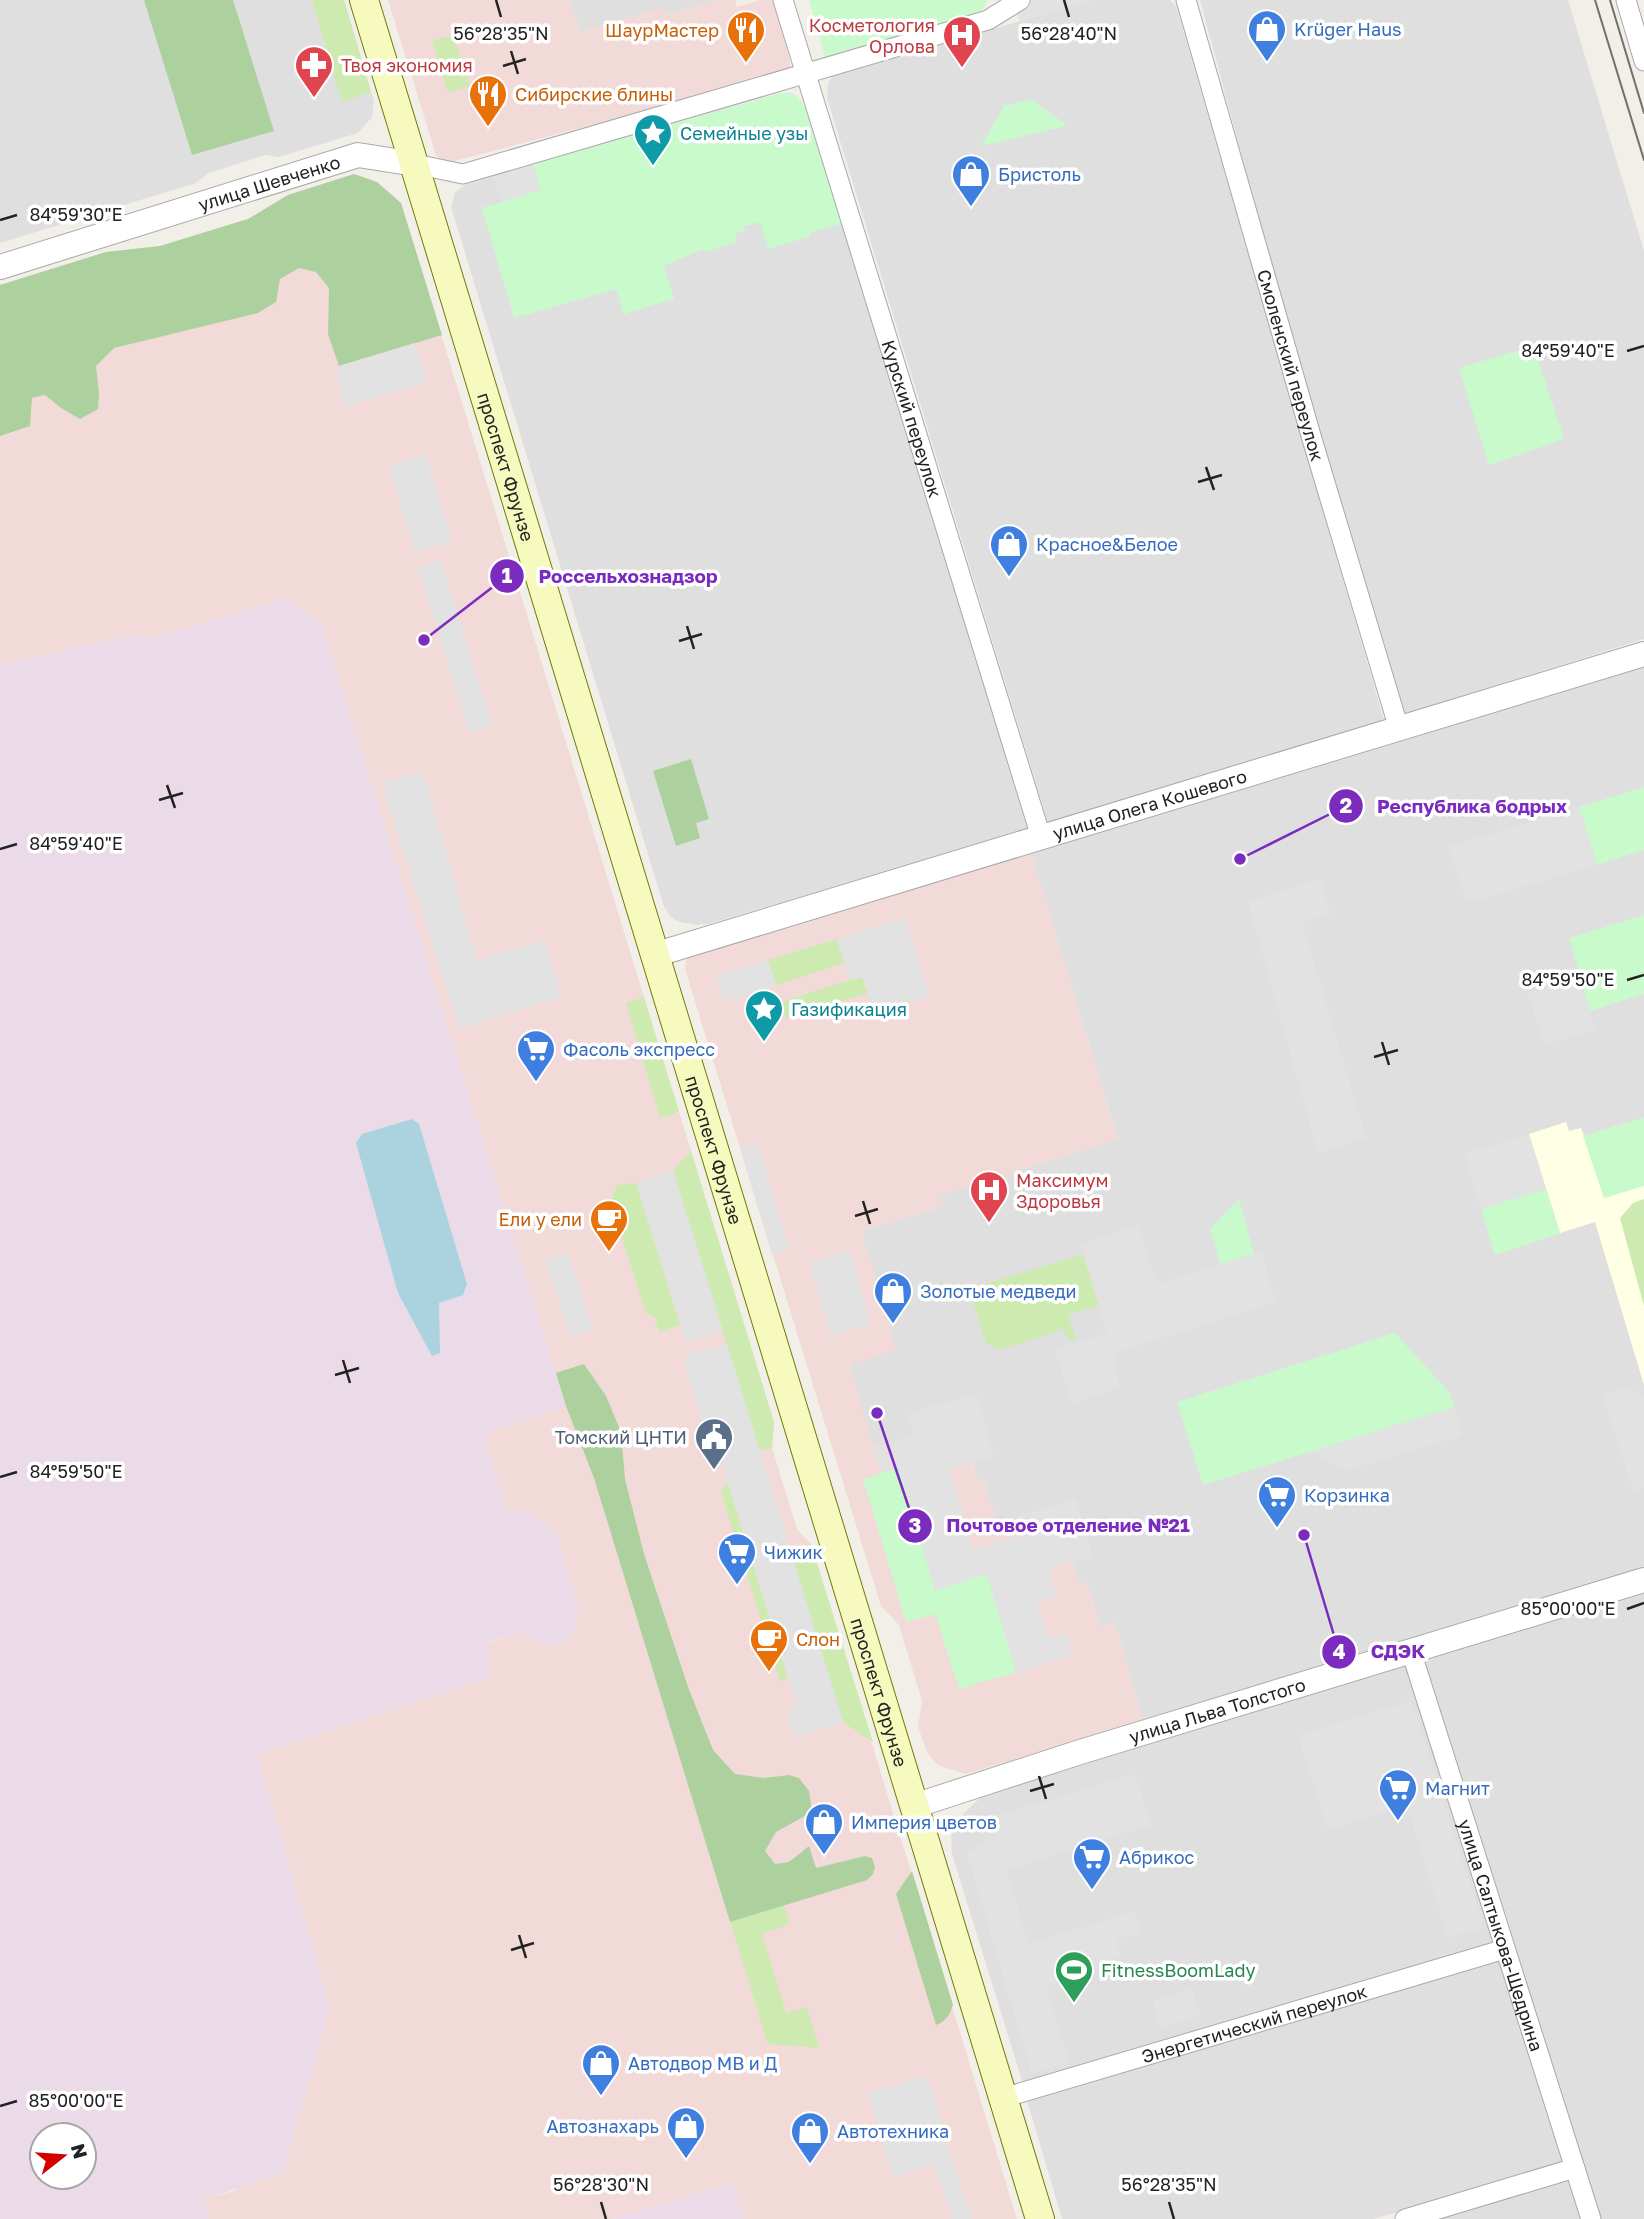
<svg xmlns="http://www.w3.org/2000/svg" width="1644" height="2219" viewBox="0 0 1644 2219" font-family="'Golos Text',sans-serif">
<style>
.residential{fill:#e0dfdf}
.commercial{fill:#f2dad9}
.industrial{fill:#ebdbe8;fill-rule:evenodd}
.education{fill:#ffffe5}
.grass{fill:#cdebb0}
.forest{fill:#add19e}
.park{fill:#c8facc}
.parking{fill:#e2e2e2}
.water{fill:#aad3df}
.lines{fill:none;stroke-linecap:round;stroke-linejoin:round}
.minor-casing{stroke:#a9a9a9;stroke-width:21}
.tertiary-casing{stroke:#a9a9a9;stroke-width:26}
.secondary-casing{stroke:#707d05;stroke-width:30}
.minor{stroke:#fff;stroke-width:19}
.tertiary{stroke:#fff;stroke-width:24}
.secondary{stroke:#f7fabf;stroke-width:28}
.tram{stroke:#707070;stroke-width:2}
.ticks{fill:none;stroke:#222;stroke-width:2.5}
.labels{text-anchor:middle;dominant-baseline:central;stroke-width:7;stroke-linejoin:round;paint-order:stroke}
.health-label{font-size:18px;fill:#be3a42;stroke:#fff;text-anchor:start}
.shop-label{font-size:18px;fill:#366cbe;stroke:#fff;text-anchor:start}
.food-label{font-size:18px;fill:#c56008;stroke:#fff;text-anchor:end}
.culture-label{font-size:18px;fill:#0d838f;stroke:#fff;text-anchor:start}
.street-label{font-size:18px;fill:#222;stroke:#fff}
.service-label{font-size:18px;fill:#4e5e75;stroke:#fff;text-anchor:end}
.leisure-label{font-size:18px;fill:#27864d;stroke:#fff;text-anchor:start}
.ticks-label{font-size:18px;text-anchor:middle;fill:#222;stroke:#fff;stroke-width:7;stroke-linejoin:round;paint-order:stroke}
.leader{fill:none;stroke:#7b2cbf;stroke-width:2.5}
.callout-dot{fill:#7b2cbf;stroke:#fff;stroke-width:2.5}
.mark-label{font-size:21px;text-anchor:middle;font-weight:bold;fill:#fff}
.callout-label{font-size:19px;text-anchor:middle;font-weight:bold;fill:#7b2cbf;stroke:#fff;stroke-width:7;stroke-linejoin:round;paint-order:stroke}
</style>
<rect width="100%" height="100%" fill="#f2efe9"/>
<path class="residential" d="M 0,0 L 344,0 L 374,101 L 372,117 L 358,133 L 279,157 L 265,155 L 209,173 L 196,183 L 0,243 Z
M 570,0 L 718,0 L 667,15 L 665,8 L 580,32 Z
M 1092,0 L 1170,0 L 1176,6 L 1384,720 L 1048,823 L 827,98 L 828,84 L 832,76 Z
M 1200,0 L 1568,0 L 1644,251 L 1644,639 L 1402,715 L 1279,295 Z
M 781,93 L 790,93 L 798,97 L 806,109 L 1030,828 L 708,924 L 696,925 L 679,922 L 670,916 L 664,907 L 451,207 L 455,193 L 465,185 Z
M 1644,666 L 1644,1568 L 1143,1721 L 1115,1623 L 1100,1627 L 1087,1583 L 1079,1585 L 1072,1562 L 1092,1556 L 997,1523 L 984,1481 L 978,1482 L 972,1462 L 909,1413 L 916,1435 L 873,1448 L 849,1364 L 896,1350 L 861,1230 L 943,1207 L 940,1195 L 1118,1139 L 1031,853 L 1391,745 Z
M 1644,1591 L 1644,2219 L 1598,2219 L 1420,1658 Z
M 1407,1663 L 1495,1942 L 1023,2084 L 952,1854 L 951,1838 L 955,1822 L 982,1796 Z
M 1500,1958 L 1565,2162 L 1374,2219 L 1062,2219 L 1027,2100 Z
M 1571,2178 L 1584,2219 L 1434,2219 Z"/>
<path class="commercial" d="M 388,0 L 570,0 L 580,32 L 665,7 L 668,15 L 718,0 L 735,0 L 737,7 L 760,0 L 774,0 L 792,70 L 759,81 L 451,162 L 440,160 L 436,155 Z
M 354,174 L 377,182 L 401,203 L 774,1422 L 772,1448 L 797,1529 L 811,1544 L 1017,2219 L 743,2219 L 732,2183 L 613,2219 L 208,2219 L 203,2200 L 236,2190 L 330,2008 L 257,1754 L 492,1677 L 483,1643 L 521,1632 L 538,1644 L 507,1510 L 483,1438 L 490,1432 L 565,1406 L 284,599 L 151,639 L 133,635 L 0,665 L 0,285 L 106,252 L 160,246 L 248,219 L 288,195 Z
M 1031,853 L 1118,1139 L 940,1195 L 943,1207 L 861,1230 L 897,1350 L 849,1365 L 874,1448 L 916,1435 L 909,1413 L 976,1394 L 994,1456 L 972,1463 L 978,1482 L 984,1481 L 997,1523 L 1076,1499 L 1092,1556 L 1072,1562 L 1079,1585 L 1087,1583 L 1100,1627 L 1115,1623 L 1143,1721 L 965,1774 L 938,1765 L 928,1754 L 923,1741 L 918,1727 L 922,1701 L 899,1625 L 881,1606 L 685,969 L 686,961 L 690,955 Z"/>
<path class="industrial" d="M 284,599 L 322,625 L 566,1406 L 490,1432 L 484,1439 L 507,1510 L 522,1509 L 555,1531 L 579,1608 L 572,1636 L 555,1646 L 538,1644 L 521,1632 L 484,1642 L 492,1677 L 257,1754 L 330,2008 L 283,2173 L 203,2200 L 208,2219 L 0,2219 L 0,665 L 133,635 L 151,639 ZM 42,2135 L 84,2135 L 84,2177 L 42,2177 Z
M 732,2183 L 743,2219 L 613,2219 Z"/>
<path class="education" d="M 1644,1118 L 1644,1385 L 1595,1222 L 1560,1233 L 1529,1134 L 1566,1122 L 1569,1131 L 1581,1128 L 1584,1136 Z"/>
<path class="grass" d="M 312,0 L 344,0 L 371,92 L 342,102 Z
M 453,35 L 470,86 L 448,93 L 432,41 Z
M 837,939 L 844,963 L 776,985 L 768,960 Z
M 862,976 L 868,993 L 786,1018 L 781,1002 Z
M 644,997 L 679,1112 L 660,1118 L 626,1003 Z
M 691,1151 L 774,1422 L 772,1448 L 760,1451 L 673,1171 Z
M 636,1183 L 680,1325 L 659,1332 L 655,1318 L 646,1313 L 610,1201 L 617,1185 Z
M 1644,1199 L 1644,1306 L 1620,1218 L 1633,1203 Z
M 1083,1254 L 1099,1306 L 1068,1315 L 1076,1338 L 1069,1340 L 1063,1329 L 1000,1350 L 986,1343 L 969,1289 Z
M 727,1481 L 788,1678 L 780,1681 L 721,1492 Z
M 811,1544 L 873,1742 L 843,1722 L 790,1551 Z
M 784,1905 L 790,1924 L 762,1934 L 786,2013 L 807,2007 L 819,2048 L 768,2044 L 730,1922 Z"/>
<path class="forest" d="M 144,0 L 233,0 L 274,131 L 192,155 Z
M 354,174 L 377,182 L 401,203 L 442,335 L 339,366 L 328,334 L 329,288 L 316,272 L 299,268 L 280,279 L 276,302 L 258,313 L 114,348 L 96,366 L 99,394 L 98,409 L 80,419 L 61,408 L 45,395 L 32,398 L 30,426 L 0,436 L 0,285 L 106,252 L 160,246 L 248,219 L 288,195 Z
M 691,759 L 709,819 L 696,823 L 700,838 L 676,846 L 653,771 Z
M 584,1364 L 606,1396 L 621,1432 L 625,1479 L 644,1554 L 688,1687 L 713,1750 L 735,1774 L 764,1778 L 789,1775 L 799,1778 L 809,1791 L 812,1812 L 776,1832 L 765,1851 L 775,1864 L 789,1862 L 809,1846 L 816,1868 L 865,1856 L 872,1858 L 875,1867 L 873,1874 L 867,1880 L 730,1922 L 594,1478 L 566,1406 L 556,1373 Z
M 912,1871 L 953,2005 C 949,2016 946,2021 936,2025 L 896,1894 Z"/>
<path class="park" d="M 809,0 L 987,0 L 988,1 L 980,12 L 825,57 Z
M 781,93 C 794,92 800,97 806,109 L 842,224 L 810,232 L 811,236 L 768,249 L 760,222 L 744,226 L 745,231 L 735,234 L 737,242 L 705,252 L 703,249 L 664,266 L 674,299 L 624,314 L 616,289 L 514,318 L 482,208 L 541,190 L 533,164 Z
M 1032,99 L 1067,126 L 981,146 L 1004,106 Z
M 1523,349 L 1537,356 L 1564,439 L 1489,465 L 1459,368 Z
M 1644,787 L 1644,850 L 1597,865 L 1579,807 Z
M 1644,915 L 1644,994 L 1590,1011 L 1569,938 Z
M 1644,1118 L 1644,1186 L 1604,1198 L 1583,1136 Z
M 1546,1189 L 1560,1233 L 1495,1255 L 1481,1209 Z
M 1239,1199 L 1254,1254 L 1220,1264 L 1210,1229 Z
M 1395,1333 L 1449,1392 L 1454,1407 L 1203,1485 L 1177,1402 Z
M 899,1468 L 935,1590 L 987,1574 L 1016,1672 L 959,1689 L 935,1614 L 906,1622 L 863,1479 Z"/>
<path class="parking" d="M 1032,0 L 1093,0 L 1019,21 L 1015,5 Z
M 533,164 L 541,190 L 501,202 L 493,176 Z
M 415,343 L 427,382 L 344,407 L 338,385 L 339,366 Z
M 426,455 L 452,541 L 415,553 L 389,466 Z
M 441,560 L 492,726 L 469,733 L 418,567 Z
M 423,771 L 477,961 L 544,940 L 558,984 L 560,997 L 459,1029 L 382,782 Z
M 1579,807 L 1597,865 L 1467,903 L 1448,847 Z
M 1320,879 L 1331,914 L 1302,923 L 1366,1138 L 1318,1153 L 1248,901 Z
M 905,918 L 930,996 L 874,1013 L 862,977 L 849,980 L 837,939 Z
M 768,960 L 776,985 L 724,1001 L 716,976 Z
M 1580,978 L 1595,1029 L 1544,1045 L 1528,993 Z
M 1529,1134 L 1546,1189 L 1481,1209 L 1464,1154 Z
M 757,1142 L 789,1249 L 772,1255 L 740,1148 Z
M 673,1171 L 723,1331 L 686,1343 L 636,1183 Z
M 1138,1226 L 1157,1284 L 1261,1252 L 1276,1302 L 1114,1353 L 1120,1388 L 1072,1403 L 1055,1349 L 1108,1333 L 1080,1244 Z
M 849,1250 L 871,1324 L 831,1336 L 810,1262 Z
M 568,1252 L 593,1330 L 570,1337 L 545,1259 Z
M 727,1344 L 843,1722 L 795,1737 L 788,1713 L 796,1704 L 716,1443 L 707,1437 L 684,1362 L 688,1355 Z
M 1631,1387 L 1644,1397 L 1644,1488 L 1633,1491 L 1603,1396 Z
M 976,1394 L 994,1456 L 949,1469 L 973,1549 L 1020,1536 L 1015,1517 L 1076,1499 L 1092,1556 L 1048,1569 L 1056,1596 L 1037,1602 L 1048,1638 L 1067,1633 L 1073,1655 L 1016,1672 L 987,1574 L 935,1590 L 899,1468 L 881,1473 L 873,1448 L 916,1435 L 909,1413 Z
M 1454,1407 L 1462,1436 L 1344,1471 L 1314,1451 Z
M 1411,1701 L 1484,1927 L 1448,1938 L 1407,1805 L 1328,1830 L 1298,1735 Z
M 1135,1774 L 1151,1825 L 1006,1870 L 1029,1944 L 1134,1911 L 1141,1932 L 1116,1940 L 1121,1956 L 1105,1961 L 1107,1969 L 1046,1987 L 1069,2062 L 1032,2074 L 967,1853 L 997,1832 L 992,1817 Z
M 1192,1989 L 1200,2016 L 1160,2027 L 1153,2001 Z
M 927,2076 L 971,2219 L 952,2219 L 935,2164 L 893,2177 L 868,2093 Z"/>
<path class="water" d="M 412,1119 L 419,1124 L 467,1284 L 463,1295 L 439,1303 L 440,1353 L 432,1356 L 398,1293 L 356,1143 L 362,1134 Z"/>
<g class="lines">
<defs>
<g id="minor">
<path id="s1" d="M 783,0 L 1041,837"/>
<path id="s2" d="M 1186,0 L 1312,439 L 1399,729"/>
<path d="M 1626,0 L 1644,61"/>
<path d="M 415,164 L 463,174 L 988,20 L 1020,0"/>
<path id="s3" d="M 1411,1651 L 1591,2219"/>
<path id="s4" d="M 1003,2098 L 1505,1949"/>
<path d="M 1405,2219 L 1575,2168"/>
</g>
<g id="tertiary">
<path id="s5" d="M 0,267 L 358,155 L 415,164"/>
<path id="s6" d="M 654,955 L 1644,654"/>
<path id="s7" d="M 914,1806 L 1077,1753 L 1644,1580"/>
</g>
<g id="secondary">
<path id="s8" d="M 364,0 L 1040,2219"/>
</g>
</defs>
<use href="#minor" class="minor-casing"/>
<use href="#tertiary" class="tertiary-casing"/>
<use href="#secondary" class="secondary-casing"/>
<use href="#minor" class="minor"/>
<use href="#tertiary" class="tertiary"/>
<use href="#secondary" class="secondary"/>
<path class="tram" d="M 1595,0 L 1644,160
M 1610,0 L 1644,113"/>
</g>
<path class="ticks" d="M 496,0 L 501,17M 1064,0 L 1069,17M 511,51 L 518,74M 503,66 L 526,59M 0,220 L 17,215M 1627,351 L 1644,346M 1206,467 L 1214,490M 1198,482 L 1222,475M 687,626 L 694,649M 679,641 L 702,634M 167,785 L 175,808M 159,800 L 183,793M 0,849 L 17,844M 1627,980 L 1644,975M 1382,1042 L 1389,1065M 1374,1057 L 1398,1050M 863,1201 L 870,1224M 855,1216 L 878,1209M 343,1360 L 350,1383M 335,1375 L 359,1368M 0,1477 L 17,1472M 1627,1609 L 1644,1603M 1039,1776 L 1046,1799M 1030,1791 L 1054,1784M 519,1935 L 526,1958M 511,1950 L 534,1943M 0,2106 L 17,2101M 601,2202 L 606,2219M 1169,2202 L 1174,2219"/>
<defs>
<symbol id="shop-pin" viewBox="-11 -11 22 30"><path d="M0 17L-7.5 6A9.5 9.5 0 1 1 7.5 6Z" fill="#3f7fe0" stroke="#fff"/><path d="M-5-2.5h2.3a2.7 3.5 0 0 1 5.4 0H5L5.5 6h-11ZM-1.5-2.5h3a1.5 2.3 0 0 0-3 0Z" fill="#fff"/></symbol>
<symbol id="restaurant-pin" viewBox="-11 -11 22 30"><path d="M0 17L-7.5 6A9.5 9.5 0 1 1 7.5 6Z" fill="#e8710a" stroke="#fff"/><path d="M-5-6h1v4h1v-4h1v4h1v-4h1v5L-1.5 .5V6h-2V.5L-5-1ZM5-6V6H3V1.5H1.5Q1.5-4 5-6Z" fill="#fff"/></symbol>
<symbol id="hospital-pin" viewBox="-11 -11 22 30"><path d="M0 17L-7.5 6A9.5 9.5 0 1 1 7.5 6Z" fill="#e0444e" stroke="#fff"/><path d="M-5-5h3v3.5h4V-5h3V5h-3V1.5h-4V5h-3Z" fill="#fff"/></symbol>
<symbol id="pharmacy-pin" viewBox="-11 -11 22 30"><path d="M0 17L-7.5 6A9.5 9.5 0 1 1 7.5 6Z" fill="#e0444e" stroke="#fff"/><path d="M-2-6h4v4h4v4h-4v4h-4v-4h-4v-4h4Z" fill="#fff"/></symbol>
<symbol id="sight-pin" viewBox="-11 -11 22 30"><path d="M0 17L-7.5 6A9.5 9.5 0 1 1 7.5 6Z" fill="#0f9aa8" stroke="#fff"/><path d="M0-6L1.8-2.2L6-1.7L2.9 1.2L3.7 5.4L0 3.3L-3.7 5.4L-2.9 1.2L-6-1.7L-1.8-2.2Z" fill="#fff"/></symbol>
<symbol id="supermarket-pin" viewBox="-11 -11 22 30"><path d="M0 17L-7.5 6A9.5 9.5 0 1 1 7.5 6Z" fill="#3f7fe0" stroke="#fff"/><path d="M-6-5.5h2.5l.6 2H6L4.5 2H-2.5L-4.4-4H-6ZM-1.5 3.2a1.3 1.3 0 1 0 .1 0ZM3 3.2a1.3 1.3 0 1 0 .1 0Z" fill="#fff"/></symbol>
<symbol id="cafe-pin" viewBox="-11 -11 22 30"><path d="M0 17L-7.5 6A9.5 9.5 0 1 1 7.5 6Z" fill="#e8710a" stroke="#fff"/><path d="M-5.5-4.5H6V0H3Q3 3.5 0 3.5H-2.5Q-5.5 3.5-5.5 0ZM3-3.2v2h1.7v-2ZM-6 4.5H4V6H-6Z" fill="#fff"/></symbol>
<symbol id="civic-pin" viewBox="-11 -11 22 30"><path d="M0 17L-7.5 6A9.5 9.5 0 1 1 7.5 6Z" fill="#5c6f8a" stroke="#fff"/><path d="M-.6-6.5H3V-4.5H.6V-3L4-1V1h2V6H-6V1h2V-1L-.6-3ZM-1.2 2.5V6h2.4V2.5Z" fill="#fff"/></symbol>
<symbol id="stadium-pin" viewBox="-11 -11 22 30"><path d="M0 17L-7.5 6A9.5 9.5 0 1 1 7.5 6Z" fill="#2e9e5b" stroke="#fff"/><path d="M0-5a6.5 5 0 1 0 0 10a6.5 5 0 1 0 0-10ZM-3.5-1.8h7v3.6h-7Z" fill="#fff"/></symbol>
</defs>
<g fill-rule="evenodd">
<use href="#shop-pin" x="1245" y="7" width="44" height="60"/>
<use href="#restaurant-pin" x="724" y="8" width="44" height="60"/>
<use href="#hospital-pin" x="940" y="13" width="44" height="60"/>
<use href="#pharmacy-pin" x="292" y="43" width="44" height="60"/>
<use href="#restaurant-pin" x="466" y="72" width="44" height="60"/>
<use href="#sight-pin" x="631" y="111" width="44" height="60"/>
<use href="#shop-pin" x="949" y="152" width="44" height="60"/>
<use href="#shop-pin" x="987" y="522" width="44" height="60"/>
<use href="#sight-pin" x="742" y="987" width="44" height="60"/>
<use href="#supermarket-pin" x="514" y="1027" width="44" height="60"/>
<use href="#hospital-pin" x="967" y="1168" width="44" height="60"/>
<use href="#cafe-pin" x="587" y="1197" width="44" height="60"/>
<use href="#shop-pin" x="871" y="1269" width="44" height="60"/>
<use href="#civic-pin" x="692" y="1415" width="44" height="60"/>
<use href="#supermarket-pin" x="1255" y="1473" width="44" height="60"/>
<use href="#supermarket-pin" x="715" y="1530" width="44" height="60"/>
<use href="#cafe-pin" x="747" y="1617" width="44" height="60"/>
<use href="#supermarket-pin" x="1376" y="1766" width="44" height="60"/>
<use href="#shop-pin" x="802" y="1800" width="44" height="60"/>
<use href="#supermarket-pin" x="1070" y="1835" width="44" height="60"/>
<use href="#stadium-pin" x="1052" y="1948" width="44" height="60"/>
<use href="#shop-pin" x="579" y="2041" width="44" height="60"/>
<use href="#shop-pin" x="664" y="2104" width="44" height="60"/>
<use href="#shop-pin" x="788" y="2109" width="44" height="60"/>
</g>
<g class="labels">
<g class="health-label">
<text x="935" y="25" text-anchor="end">Косметология<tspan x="935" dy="21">Орлова</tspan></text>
<text x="341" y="65">Твоя экономия</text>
<text x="1016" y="1180">Максимум<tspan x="1016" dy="21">Здоровья</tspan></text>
</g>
<g class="shop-label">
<text x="1294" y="29">Krüger Haus</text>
<text x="998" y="174">Бристоль</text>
<text x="1036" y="544">Красное&amp;Белое</text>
<text x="563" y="1049">Фасоль экспресс</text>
<text x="920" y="1291">Золотые медведи</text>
<text x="1304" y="1495">Корзинка</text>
<text x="764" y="1552">Чижик</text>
<text x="1425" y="1788">Магнит</text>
<text x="851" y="1822">Империя цветов</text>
<text x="1119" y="1857">Абрикос</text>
<text x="628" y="2063">Автодвор МВ и Д</text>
<text x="659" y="2126" text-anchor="end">Автознахарь</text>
<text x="837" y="2131">Автотехника</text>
</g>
<g class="food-label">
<text x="719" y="30">ШаурМастер</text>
<text x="515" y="94" text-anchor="start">Сибирские блины</text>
<text x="582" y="1219">Ели у ели</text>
<text x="796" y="1639" text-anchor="start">Слон</text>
</g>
<g class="culture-label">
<text x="680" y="133">Семейные узы</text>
<text x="791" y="1009">Газификация</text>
</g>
<g class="street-label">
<text stroke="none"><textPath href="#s5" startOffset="282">улица Шевченко</textPath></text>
<text stroke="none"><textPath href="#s2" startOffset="380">Смоленский переулок</textPath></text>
<text stroke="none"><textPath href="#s1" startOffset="438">Курский переулок</textPath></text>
<text stroke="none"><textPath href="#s8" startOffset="488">проспект Фрунзе</textPath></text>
<text stroke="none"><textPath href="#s6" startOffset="518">улица Олега Кошевого</textPath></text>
<text stroke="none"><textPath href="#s8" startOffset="1202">проспект Фрунзе</textPath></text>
<text stroke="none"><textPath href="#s8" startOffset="1769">проспект Фрунзе</textPath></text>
<text stroke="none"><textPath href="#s7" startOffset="318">улица Льва Толстого</textPath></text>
<text stroke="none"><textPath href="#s3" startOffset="298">улица Салтыкова-Щедрина</textPath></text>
<text stroke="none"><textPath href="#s4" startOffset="262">Энергетический переулок</textPath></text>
</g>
<g class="service-label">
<text x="687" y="1437">Томский ЦНТИ</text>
</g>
<g class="leisure-label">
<text x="1101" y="1970">FitnessBoomLady</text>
</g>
</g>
<g class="ticks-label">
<text x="501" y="40">56°28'35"N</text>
<text x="1069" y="40">56°28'40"N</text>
<text x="76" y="221">84°59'30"E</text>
<text x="1568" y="357">84°59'40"E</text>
<text x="76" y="850">84°59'40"E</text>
<text x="1568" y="986">84°59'50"E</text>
<text x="76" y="1478">84°59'50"E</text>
<text x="1568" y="1615">85°00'00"E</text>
<text x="76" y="2107">85°00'00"E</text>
<text x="601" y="2191">56°28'30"N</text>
<text x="1169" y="2191">56°28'35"N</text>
</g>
<path class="leader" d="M424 640L507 576M1240 859L1346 806M877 1413L915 1526M1304 1535L1339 1652"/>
<g class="callout-dot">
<circle cx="424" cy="640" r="7"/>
<circle cx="1240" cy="859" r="7"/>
<circle cx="877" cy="1413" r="7"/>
<circle cx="1304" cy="1535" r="7"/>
<circle cx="507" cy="576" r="18"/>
<circle cx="1346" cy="806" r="18"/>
<circle cx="915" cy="1526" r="18"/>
<circle cx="1339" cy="1652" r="18"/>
</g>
<g class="mark-label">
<text x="507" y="583">1</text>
<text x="1346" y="813">2</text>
<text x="915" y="1533">3</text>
<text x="1339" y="1659">4</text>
</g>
<g class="callout-label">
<text x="628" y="583">Россельхознадзор</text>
<text x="1472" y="813">Республика бодрых</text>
<text x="1068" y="1532">Почтовое отделение №21</text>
<text x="1398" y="1658">СДЭК</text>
</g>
<g transform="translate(63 2156) rotate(73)"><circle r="33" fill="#ffffff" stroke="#a7a7a7" stroke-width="2"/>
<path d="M0-5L12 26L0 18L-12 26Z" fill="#d40000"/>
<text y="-10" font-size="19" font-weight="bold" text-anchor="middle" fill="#222222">N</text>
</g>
</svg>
